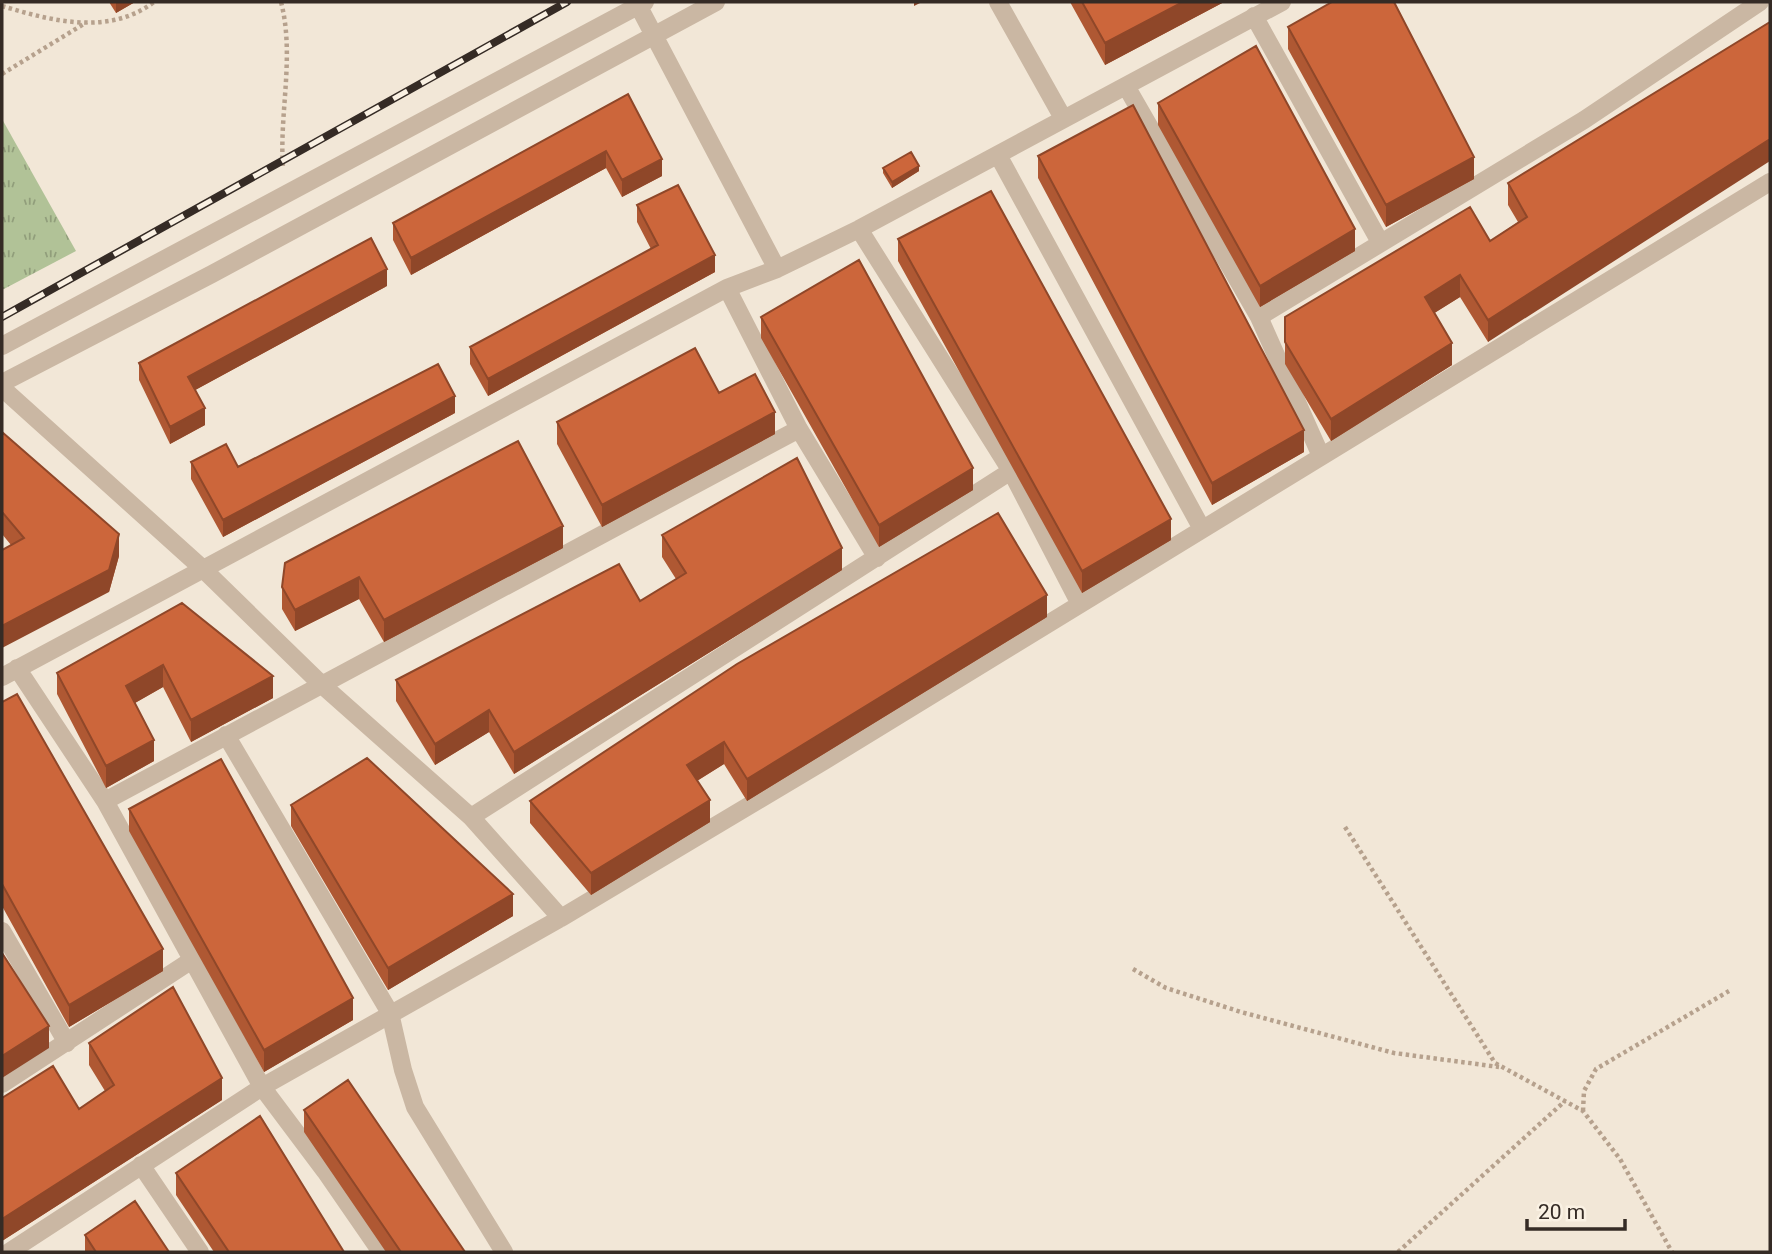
<svg xmlns="http://www.w3.org/2000/svg" width="1772" height="1254" viewBox="0 0 1772 1254" font-family="Roboto,sans-serif">
<style>
.grass{fill:url(#grass-tufts)}
.lines{fill:none;stroke-linecap:round;stroke-linejoin:round}
.path{stroke:#b6a18d;stroke-width:4.5;stroke-dasharray:3.5 3.5;stroke-linecap:butt}
.minor{stroke:#cab7a3;stroke-width:18}
.rail-casing{stroke:#352b25;stroke-width:8}
.rail{stroke:#faf1e3;stroke-width:5;stroke-dasharray:16;stroke-linecap:butt}
.wall{fill:#af5833}
.shaded-wall{fill:#8f4729}
.building{fill:#cc663b;stroke:#8f4729;stroke-width:2}
</style>
<defs>
<pattern id="grass-tufts" width="24" height="20" patternUnits="userSpaceOnUse" patternTransform="scale(1.75)"><rect width="24" height="20" fill="#b1c297"/><path d="M3 7l-1-3M5 7V3M7 7l1-3M15 17l-1-3M17 17v-4M19 17l1-3" fill="none" stroke="#919e7b"/></pattern>
</defs>
<rect width="100%" height="100%" fill="#f2e7d7"/>
<path class="grass" d="M 2,119 L 76,251 L 2,290 Z"/>
<g class="lines">
<path class="path" d="M 281,2 C 295,56 279,113 283,168
M 2,6 C 52,21 109,36 154,2
M 2,74 L 87,22
M 1345,827 L 1495,1063 L 1583,1111 L 1620,1159 L 1672,1252
M 1133,969 L 1166,988 L 1241,1012 L 1394,1053 L 1499,1067
M 1583,1111 L 1584,1091 L 1596,1069 L 1729,991
M 1398,1252 L 1565,1101"/>
<path class="minor" d="M 998,2 L 1063,118
M 638,5 L 777,269
M 1254,16 L 1380,242
M 1126,86 L 1259,317 L 1321,456
M 998,155 L 1202,529
M 859,229 L 1011,471 L 1080,604
M 727,288 L 799,429 L 877,558
M 1259,317 L 1584,120 L 1760,2
M 2,346 L 645,2
M 2,383 L 212,274 L 716,2
M 2,388 L 203,569 L 321,684 L 471,817 L 561,918
M 17,668 L 105,801 L 262,1087 L 325,1171 L 381,1252
M 2,677 L 727,288 L 777,269 L 859,229 L 1282,2
M 226,735 L 390,1013 L 403,1070 L 415,1107 L 504,1252
M 105,801 L 799,429
M 471,817 L 1011,471
M 2,931 L 67,1043
M 2,1084 L 192,960
M 141,1165 L 200,1252
M 9,1252 L 262,1087 L 561,918 L 824,761 L 1770,182"/>
<defs>
<path id="rail" d="M 2,317 L 567,2"/>
</defs>
<use href="#rail" class="rail-casing"/>
<use href="#rail" class="rail"/>
</g>
<path class="wall" d="M 109,2 L 135,2 L 116,13 Z
M 1070,2 L 1224,2 L 1105,65 Z
M 1770,22 L 1488,342 L 1460,297 L 1434,313 L 1452,365 L 1331,441 L 1285,364 L 1285,317 L 1490,241 L 1518,222 L 1508,205 L 1508,183 Z
M 1288,27 L 1474,179 L 1386,227 L 1288,49 Z
M 628,94 L 662,176 L 622,197 L 606,168 L 411,275 L 393,240 L 393,223 Z
M 1158,103 L 1355,251 L 1260,307 L 1158,125 Z
M 1038,156 L 1304,452 L 1212,505 L 1038,178 Z
M 883,168 L 919,171 L 892,188 L 883,173 Z
M 637,205 L 715,272 L 488,396 L 470,364 L 470,347 L 651,249 L 637,222 Z
M 898,239 L 1171,540 L 1082,593 L 898,261 Z
M 387,286 L 195,390 L 205,425 L 170,444 L 139,380 L 139,363 Z
M 761,317 L 973,490 L 879,547 L 761,338 Z
M 719,393 L 775,434 L 602,527 L 557,444 L 557,422 Z
M 455,413 L 223,537 L 191,479 L 191,462 L 238,467 Z
M 2,432 L 119,556 L 109,592 L 11,545 L 2,534 Z
M 662,535 L 842,570 L 514,774 L 489,732 L 435,765 L 396,701 L 396,680 L 640,601 L 676,579 L 662,557 Z
M 563,548 L 384,642 L 359,599 L 295,631 L 282,609 L 282,587 Z
M 182,603 L 273,698 L 191,742 L 163,687 L 135,703 L 154,761 L 106,788 L 57,694 L 57,673 Z
M 1047,617 L 747,801 L 724,764 L 697,781 L 710,822 L 591,895 L 530,823 L 530,801 Z
M 2,702 L 163,971 L 69,1027 L 2,906 Z
M 291,805 L 513,916 L 388,990 L 291,826 Z
M 129,809 L 353,1020 L 264,1072 L 129,831 Z
M 89,1043 L 222,1100 L 2,1241 L 2,1098 L 79,1109 L 105,1091 L 89,1065 Z
M 304,1110 L 465,1252 L 386,1252 L 304,1132 Z
M 176,1173 L 344,1252 L 214,1252 L 176,1195 Z
M 85,1235 L 169,1252 L 85,1252 Z"/>
<path class="shaded-wall" d="M 116,2 L 135,2 L 116,13 Z
M 914,2 L 922,2 L 914,6 Z
M 1183,2 L 1224,2 L 1105,65 L 1105,43 Z
M 1770,139 L 1770,161 L 1488,342 L 1488,320 Z
M 606,151 L 606,168 L 411,275 L 411,258 Z
M 1474,157 L 1474,179 L 1386,227 L 1386,205 Z
M 662,159 L 662,176 L 622,197 L 622,180 Z
M 919,166 L 919,171 L 892,188 L 892,182 Z
M 1355,229 L 1355,251 L 1260,307 L 1260,286 Z
M 715,255 L 715,272 L 488,396 L 488,379 Z
M 387,269 L 387,286 L 188,394 L 188,377 Z
M 1460,275 L 1460,297 L 1425,319 L 1425,297 Z
M 1452,343 L 1452,365 L 1331,441 L 1331,419 Z
M 455,396 L 455,413 L 223,537 L 223,520 Z
M 205,408 L 205,425 L 170,444 L 170,427 Z
M 775,412 L 775,434 L 602,527 L 602,505 Z
M 1304,430 L 1304,452 L 1212,505 L 1212,483 Z
M 973,468 L 973,490 L 879,547 L 879,525 Z
M 1171,519 L 1171,540 L 1082,593 L 1082,571 Z
M 563,526 L 563,548 L 384,642 L 384,620 Z
M 119,534 L 119,556 L 109,592 L 2,648 L 2,626 Z
M 842,548 L 842,570 L 514,774 L 514,752 Z
M 359,577 L 359,599 L 295,631 L 295,610 Z
M 1047,595 L 1047,617 L 747,801 L 747,779 Z
M 163,665 L 163,687 L 126,708 L 126,686 Z
M 273,676 L 273,698 L 191,742 L 191,720 Z
M 489,710 L 489,732 L 435,765 L 435,744 Z
M 154,740 L 154,761 L 106,788 L 106,766 Z
M 724,742 L 724,764 L 687,787 L 687,765 Z
M 710,800 L 710,822 L 591,895 L 591,873 Z
M 513,894 L 513,916 L 388,990 L 388,968 Z
M 163,949 L 163,971 L 69,1027 L 69,1005 Z
M 353,998 L 353,1020 L 264,1072 L 264,1050 Z
M 49,1026 L 49,1048 L 2,1078 L 2,1056 Z
M 222,1078 L 222,1100 L 2,1241 L 2,1219 Z"/>
<path class="building" d="M 1082,2 L 1183,2 L 1105,43 Z
M 1332,2 L 1394,2 L 1474,157 L 1386,205 L 1288,27 Z
M 1770,22 L 1770,139 L 1488,320 L 1460,275 L 1425,297 L 1452,343 L 1331,419 L 1285,342 L 1285,317 L 1470,207 L 1490,241 L 1527,217 L 1508,183 Z
M 1256,46 L 1355,229 L 1260,286 L 1158,103 Z
M 628,94 L 662,159 L 622,180 L 606,151 L 411,258 L 393,223 Z
M 1133,105 L 1304,430 L 1212,483 L 1038,156 Z
M 911,152 L 919,166 L 892,182 L 883,168 Z
M 678,185 L 715,255 L 488,379 L 470,347 L 658,245 L 637,205 Z
M 991,191 L 1171,519 L 1082,571 L 898,239 Z
M 371,238 L 387,269 L 188,377 L 205,408 L 170,427 L 139,363 Z
M 859,260 L 973,468 L 879,525 L 761,317 Z
M 695,348 L 719,393 L 755,374 L 775,412 L 602,505 L 557,422 Z
M 438,364 L 455,396 L 223,520 L 191,462 L 226,444 L 238,467 Z
M 2,432 L 119,534 L 109,570 L 2,626 L 2,550 L 24,538 L 2,512 Z
M 518,441 L 563,526 L 384,620 L 359,577 L 295,610 L 282,587 L 285,563 Z
M 797,458 L 842,548 L 514,752 L 489,710 L 435,744 L 396,680 L 619,564 L 640,601 L 686,573 L 662,535 Z
M 998,513 L 1047,595 L 747,779 L 724,742 L 687,765 L 710,800 L 591,873 L 530,801 L 737,664 Z
M 182,603 L 273,676 L 191,720 L 163,665 L 126,686 L 154,740 L 106,766 L 57,673 Z
M 17,694 L 163,949 L 69,1005 L 2,884 L 2,702 Z
M 367,758 L 513,894 L 388,968 L 291,805 Z
M 221,759 L 353,998 L 264,1050 L 129,809 Z
M 2,953 L 49,1026 L 2,1056 Z
M 173,987 L 222,1078 L 2,1219 L 2,1098 L 53,1066 L 79,1109 L 114,1085 L 89,1043 Z
M 348,1080 L 465,1252 L 401,1252 L 304,1110 Z
M 260,1116 L 344,1252 L 229,1252 L 176,1173 Z
M 135,1201 L 169,1252 L 96,1252 L 85,1235 Z"/>
<rect width="1772" height="1254" fill="none" stroke="#352b25" stroke-width="7"/>
<path d="M1527 1219v10h98v-10" fill="none" stroke="#352b25" stroke-width="3.5"/>
<text x="1538" y="1219" font-size="21" fill="#352b25" stroke="#faf1e3" stroke-width="5" paint-order="stroke">20 m</text>
</svg>
